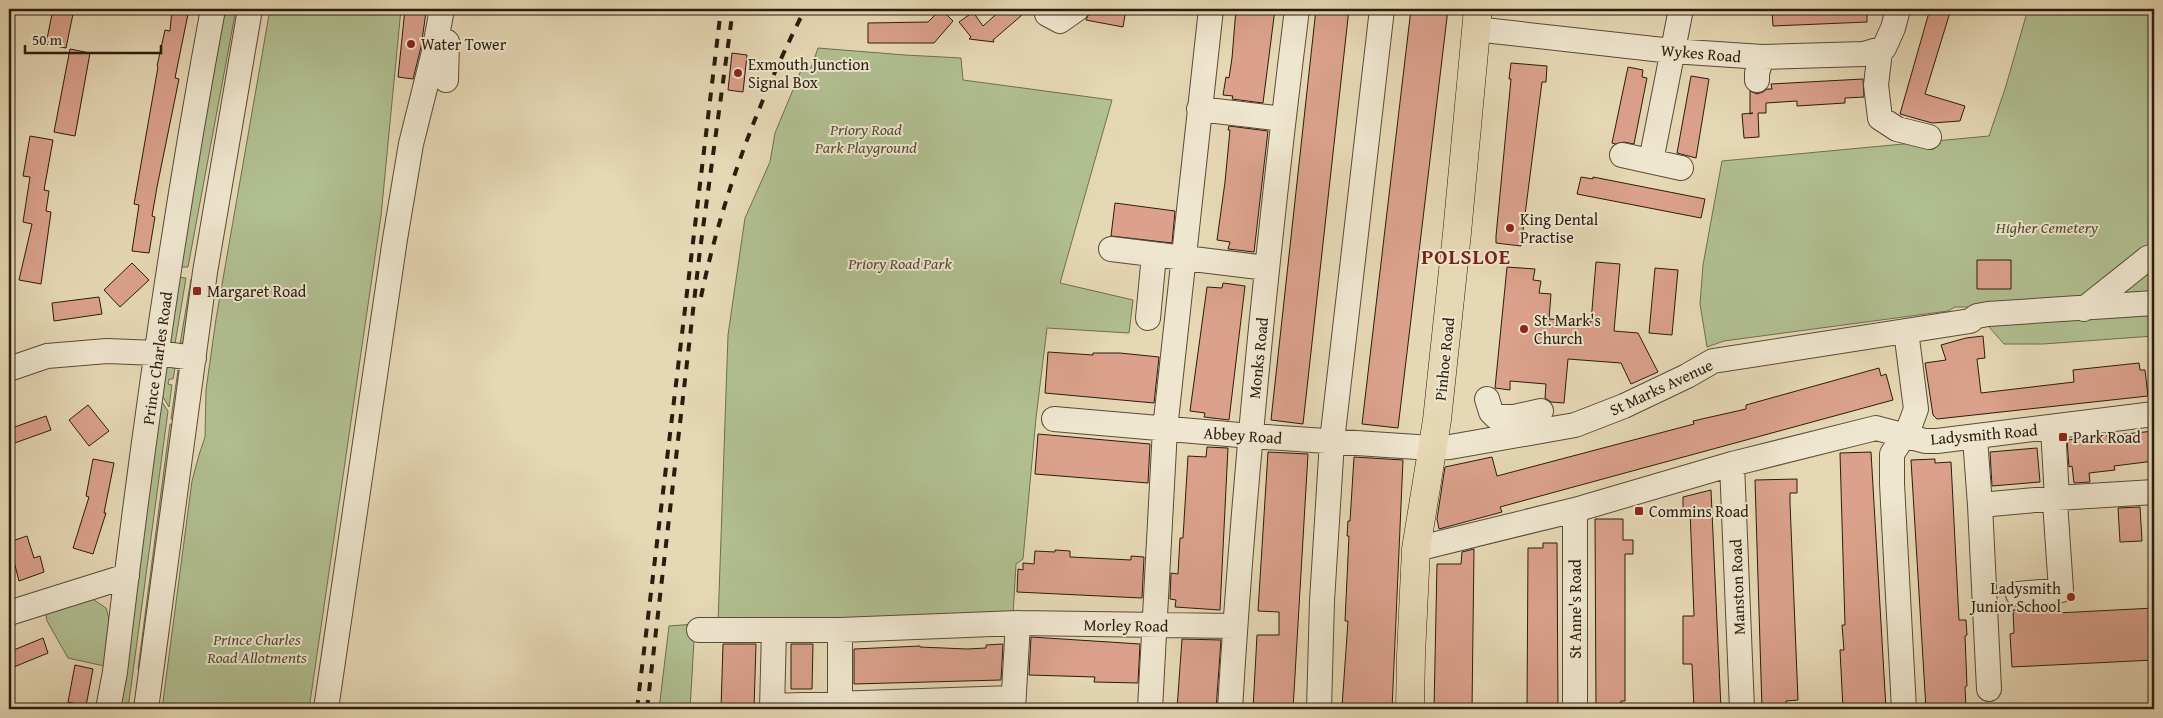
<svg xmlns="http://www.w3.org/2000/svg" width="2163" height="718" viewBox="0 0 2163 718" font-family="'Gentium Book Plus',serif">
<style>
.green{fill:#b1bf91;stroke:#6e6e50}
.building{fill:#dba18c;stroke:#2a1c0e}
.lines{fill:none;stroke-linecap:round;stroke-linejoin:round}
.minor-casing{stroke:#594b38;stroke-width:26}
.major-casing{stroke:#2a1c0e;stroke-width:29}
.minor{stroke:#efe6cf;stroke-width:24}
.major{stroke:#e6d8b5;stroke-width:28}
.rail{stroke:#2a1c0e;stroke-width:4;stroke-dasharray:9 9;stroke-linecap:butt}
.poi-dot{fill:#8f2418;stroke:#efe6cf;stroke-width:2}
.labels{text-anchor:middle;dominant-baseline:central;stroke-width:4;stroke-linejoin:round;paint-order:stroke}
.poi-label{font-size:16px;fill:#2a1c0e;stroke:#efe6cf;text-anchor:start}
.street-label{font-size:16px;fill:#2a1c0e;stroke:#efe6cf}
.park-label{font-size:16px;font-style:italic;fill:#524d35;stroke:#efe6cf}
.district-label{font-size:21px;font-weight:bold;letter-spacing:1px;fill:#7a1f14;stroke:#efe6cf}
</style>
<rect width="100%" height="100%" fill="#e6d8b5"/>
<filter id="stains"><feTurbulence type="fractalNoise" baseFrequency=".004" numOctaves="4"/><feColorMatrix values="0 0 0 0 .2 0 0 0 0 .09 0 0 0 0 .02 0 0 0 .5 -.17"/></filter>
<radialGradient id="worn" r=".72"><stop offset=".6" stop-color="#630" stop-opacity="0"/><stop offset="1" stop-color="#630" stop-opacity=".3"/></radialGradient>
<path class="green" d="M 225,9 L 236,9 L 188,267 L 178,267 Z
M 270,9 L 401,9 L 381,216 L 309,709 L 162,709 L 192,481 L 199,455 L 205,437 L 206,390 L 216,319 Z
M 2028,9 L 2154,9 L 2154,336 L 2043,344 L 2004,344 C 1993,331 1984,323 1976,307 L 1955,307 L 1948,311 L 1724,341 L 1707,347 L 1700,304 L 1703,265 L 1722,161 L 1989,136 L 2005,89 Z
M 818,48 L 905,55 L 961,58 L 963,80 L 1112,100 L 1060,283 L 1133,300 L 1129,333 L 1047,328 L 1036,418 L 1023,559 L 1016,564 L 1013,615 L 718,624 L 728,335 L 745,218 L 770,162 L 775,133 L 802,68 L 811,68 Z
M 176,277 L 186,278 L 175,344 L 170,341 Z
M 191,279 L 197,280 L 187,338 L 180,344 Z
M 169,367 L 175,368 L 173,379 L 169,379 L 168,384 L 172,385 L 169,407 L 160,392 L 166,369 Z
M 178,370 L 180,372 L 176,420 L 171,419 Z
M 158,396 L 168,411 L 128,709 L 116,709 Z
M 170,424 L 176,425 L 144,670 L 138,669 Z
M 91,598 L 106,608 L 109,619 L 104,666 L 68,658 L 47,621 L 45,609 Z
M 695,624 L 690,709 L 659,709 L 669,626 Z"/>
<path class="building" d="M 53,9 L 74,9 L 66,48 L 46,44 Z
M 172,9 L 189,9 L 175,78 L 179,79 L 157,187 L 152,216 L 155,217 L 149,253 L 132,251 L 139,205 L 134,204 L 158,67 L 157,66 L 165,30 L 170,31 Z
M 405,9 L 426,12 L 421,47 L 413,79 L 398,77 Z
M 941,9 L 953,21 L 934,43 L 868,43 L 868,23 L 928,22 Z
M 1002,9 L 1029,9 L 993,40 L 994,42 L 969,39 L 971,37 L 959,22 L 973,12 L 983,26 Z
M 1091,9 L 1126,9 L 1123,27 L 1086,20 Z
M 1236,9 L 1275,9 L 1263,103 L 1232,99 L 1233,96 L 1223,95 L 1226,77 L 1229,78 L 1232,58 Z
M 1316,9 L 1349,9 L 1303,424 L 1271,420 Z
M 1411,9 L 1448,9 L 1398,428 L 1362,424 Z
M 1772,9 L 1867,9 L 1867,22 L 1773,26 Z
M 1930,9 L 1951,9 L 1925,94 L 1965,106 L 1960,121 L 1932,123 L 1900,114 Z
M 70,49 L 90,53 L 75,136 L 54,132 Z
M 732,53 L 747,55 L 743,92 L 728,90 Z
M 1511,63 L 1547,66 L 1546,82 L 1542,82 L 1521,246 L 1496,243 L 1496,236 L 1511,79 L 1509,79 Z
M 1628,67 L 1643,70 L 1642,77 L 1647,78 L 1634,144 L 1624,142 L 1615,144 L 1612,143 Z
M 1691,76 L 1709,79 L 1696,158 L 1677,153 Z
M 1863,79 L 1864,97 L 1845,98 L 1845,103 L 1797,106 L 1797,101 L 1766,103 L 1766,113 L 1758,113 L 1759,137 L 1744,138 L 1742,114 L 1753,113 L 1750,114 L 1750,91 L 1757,94 L 1763,92 L 1767,89 L 1772,89 L 1771,84 Z
M 1229,126 L 1268,131 L 1254,252 L 1228,249 L 1230,242 L 1217,240 L 1225,182 L 1230,130 L 1228,130 Z
M 30,136 L 53,140 L 44,190 L 49,191 L 46,211 L 51,212 L 41,284 L 19,280 L 32,224 L 23,222 L 30,177 L 23,176 Z
M 1581,177 L 1593,179 L 1593,177 L 1705,199 L 1701,218 L 1577,194 Z
M 1115,203 L 1175,211 L 1172,243 L 1111,236 Z
M 1977,260 L 2011,260 L 2011,289 L 1977,289 Z
M 1596,262 L 1620,264 L 1614,331 L 1638,333 L 1658,372 L 1631,384 L 1621,363 L 1568,359 L 1564,403 L 1551,402 L 1545,398 L 1546,384 L 1510,381 L 1510,390 L 1495,388 L 1507,267 L 1535,269 L 1533,280 L 1541,281 L 1539,293 L 1551,294 L 1549,319 L 1591,322 Z
M 132,263 L 149,280 L 120,307 L 104,290 Z
M 1655,268 L 1678,270 L 1672,335 L 1649,333 Z
M 1223,283 L 1245,286 L 1229,420 L 1204,417 L 1205,413 L 1190,411 L 1207,287 L 1222,288 Z
M 99,297 L 102,314 L 54,321 L 52,303 Z
M 1983,336 L 1985,358 L 1977,359 L 1981,393 L 2074,382 L 2073,370 L 2139,363 L 2140,370 L 2145,370 L 2148,396 L 1937,419 L 1933,415 L 1925,363 L 1946,360 L 1941,345 L 1966,338 Z
M 1048,352 L 1093,355 L 1093,353 L 1120,353 L 1159,357 L 1154,403 L 1045,393 Z
M 1879,368 L 1881,376 L 1886,374 L 1893,400 L 1500,507 L 1502,512 L 1439,529 L 1437,519 L 1445,467 L 1492,457 L 1497,476 L 1694,424 L 1693,421 L 1746,409 L 1746,405 Z
M 88,405 L 109,431 L 89,446 L 69,420 Z
M 46,416 L 51,430 L 9,445 L 9,429 Z
M 2154,431 L 2154,461 L 2114,466 L 2115,470 L 2089,473 L 2090,482 L 2074,483 L 2072,466 L 2069,467 L 2067,440 Z
M 1038,434 L 1150,444 L 1148,483 L 1035,474 Z
M 1207,447 L 1228,448 L 1220,610 L 1175,607 L 1176,600 L 1170,599 L 1171,573 L 1178,574 L 1180,538 L 1183,538 L 1188,456 L 1206,457 Z
M 2037,448 L 2040,482 L 1992,486 L 1990,452 Z
M 1268,452 L 1308,454 L 1293,709 L 1253,709 L 1257,635 L 1279,635 L 1279,612 L 1258,611 Z
M 1871,452 L 1886,709 L 1843,709 L 1840,650 L 1844,650 L 1842,625 L 1845,625 L 1840,453 Z
M 1354,457 L 1403,460 L 1392,709 L 1342,707 L 1348,621 L 1345,621 L 1349,536 L 1347,536 L 1348,521 L 1350,521 Z
M 93,459 L 114,463 L 104,513 L 106,513 L 93,554 L 73,548 L 89,497 L 86,496 Z
M 1935,459 L 1935,463 L 1951,462 L 1959,620 L 1966,620 L 1967,635 L 1965,636 L 1967,686 L 1965,687 L 1966,709 L 1926,709 L 1911,460 Z
M 1797,479 L 1797,493 L 1790,493 L 1790,503 L 1798,700 L 1786,701 L 1786,709 L 1762,709 L 1755,480 Z
M 1711,490 L 1721,709 L 1694,709 L 1692,664 L 1683,664 L 1683,616 L 1694,616 L 1690,510 L 1683,510 L 1683,497 Z
M 2140,507 L 2142,541 L 2120,542 L 2118,508 Z
M 1595,519 L 1623,519 L 1623,540 L 1633,540 L 1633,554 L 1625,554 L 1625,701 L 1621,701 L 1621,709 L 1596,709 Z
M 27,536 L 34,558 L 40,556 L 44,572 L 19,581 L 9,542 Z
M 1543,543 L 1557,543 L 1558,709 L 1527,709 L 1528,548 L 1543,548 Z
M 1474,549 L 1472,709 L 1434,709 L 1437,564 L 1461,564 L 1462,552 Z
M 1055,550 L 1070,551 L 1070,557 L 1131,560 L 1131,556 L 1144,557 L 1142,598 L 1017,592 L 1018,569 L 1023,570 L 1023,563 L 1034,564 L 1035,551 L 1055,552 Z
M 2056,607 L 2057,613 L 2154,608 L 2154,660 L 2012,667 L 2010,634 L 2014,633 L 2013,610 Z
M 1031,637 L 1140,644 L 1138,683 L 1094,682 L 1095,677 L 1029,675 Z
M 43,638 L 48,653 L 9,669 L 9,652 Z
M 1182,639 L 1221,640 L 1216,709 L 1177,709 Z
M 723,644 L 756,644 L 754,709 L 721,709 Z
M 791,644 L 813,644 L 812,689 L 791,689 Z
M 1003,644 L 1001,680 L 854,684 L 854,649 L 920,646 L 920,647 L 967,649 L 986,648 L 986,645 Z
M 75,665 L 93,669 L 86,706 L 68,702 Z"/>
<g class="lines">
<defs>
<path id="minor" d="M 1047,14 L 1060,21 L 1077,9
M 1475,29 L 1672,51 L 1762,57 L 1864,54 L 1884,48 L 1893,28 L 1898,9
M 1880,51 L 1876,85 L 1880,118 L 1897,129 L 1929,137
M 446,80 L 447,42
M 1757,80 L 1757,73 L 1762,57
M 1199,109 L 1283,119
M 1622,155 L 1681,168
M 1651,161 L 1681,9
M 1111,249 L 1267,268
M 2084,309 L 2148,258 L 2154,256
M 1148,318 L 1154,255
M 9,369 L 47,356 L 107,351 L 157,353 L 194,358
M 1487,399 L 1491,412 L 1496,417 L 1514,417 L 1541,411
M 1054,419 L 1251,436 L 1432,448 L 1450,447 L 1575,425 L 1624,406 L 1687,376 L 1713,361 L 1970,321 L 1977,316 L 1988,314 L 2154,303
M 1975,438 L 1980,505 L 1989,689
M 1732,464 L 1742,709
M 1980,505 L 2057,498 L 2154,492
M 1575,510 L 1575,709
M 1416,549 L 1575,510 L 1732,464 L 1876,428 L 1925,441 L 1937,441 L 2154,414
M 2018,594 L 2061,590 L 2055,502 L 2057,498 L 2053,428
M 9,613 L 127,576
M 699,630 L 840,630 L 1018,623 L 1235,626
M 840,630 L 840,709
M 772,706 L 1013,698
M 108,709 L 115,672 C 141,450 172,229 213,9
M 146,709 L 205,272 L 250,9
M 326,709 L 395,239 L 411,144 L 434,52 L 442,9
M 772,709 L 774,630
M 1013,709 L 1018,623
M 1150,709 L 1165,429 L 1211,9
M 1230,709 C 1244,475 1268,242 1297,9
M 1319,709 L 1322,601 L 1332,441 L 1382,9
M 1904,709 L 1892,484 L 1892,454 L 1909,428 L 1916,409 L 1906,331"/>
<path id="major" d="M 1410,709 L 1411,655 L 1416,549 L 1437,420 L 1457,233 L 1478,9"/>
</defs>
<use href="#minor" class="minor-casing"/>
<use href="#major" class="major-casing"/>
<use href="#minor" class="minor"/>
<use href="#major" class="major"/>
<path class="rail" d="M 701,297 C 722,196 759,100 805,9
M 637,709 L 721,9
M 647,709 L 700,250 L 733,9"/>
</g>
<g class="poi-dot">
<circle cx="411" cy="44" r="5"/>
<circle cx="738" cy="73" r="5"/>
<circle cx="1510" cy="228" r="5"/>
<rect x="192" y="286" width="10" height="10" rx="2.5"/>
<circle cx="1524" cy="329" r="5"/>
<rect x="2058" y="432" width="10" height="10" rx="2.5"/>
<rect x="1634" y="506" width="10" height="10" rx="2.5"/>
<circle cx="2071" cy="597" r="5"/>
</g>
<g class="labels">
<g class="poi-label">
<text x="421" y="44">Water Tower</text>
<text x="748" y="64">Exmouth Junction<tspan x="748" dy="18">Signal Box</tspan></text>
<text x="1520" y="219">King Dental<tspan x="1520" dy="18">Practise</tspan></text>
<text x="207" y="291">Margaret Road</text>
<text x="1534" y="320">St. Mark's<tspan x="1534" dy="18">Church</tspan></text>
<text x="2073" y="437">Park Road</text>
<text x="1649" y="511">Commins Road</text>
<text x="2061" y="588" text-anchor="end">Ladysmith<tspan x="2061" dy="18">Junior School</tspan></text>
</g>
<g class="street-label">
<text transform="translate(1701 53) rotate(5)">Wykes Road</text>
<text transform="translate(157 358) rotate(-82)">Prince Charles Road</text>
<text transform="translate(1258 358) rotate(-84)">Monks Road</text>
<text transform="translate(1444 359) rotate(-84)">Pinhoe Road</text>
<text transform="translate(1661 387) rotate(-25)">St Marks Avenue</text>
<text transform="translate(1984 434) rotate(-5)">Ladysmith Road</text>
<text transform="translate(1243 435) rotate(4)">Abbey Road</text>
<text transform="translate(1737 587) rotate(-92)">Manston Road</text>
<text transform="translate(1575 609) rotate(-90)">St Anne's Road</text>
<text transform="translate(1126 625) rotate(1)">Morley Road</text>
</g>
<g class="park-label">
<text x="866" y="129">Priory Road<tspan x="866" dy="18">Park Playground</tspan></text>
<text x="2047" y="227">Higher Cemetery</text>
<text x="900" y="263">Priory Road Park</text>
<text x="257" y="639">Prince Charles<tspan x="257" dy="18">Road Allotments</tspan></text>
</g>
<g class="district-label">
<text x="1466" y="256">POLSLOE</text>
</g>
</g>
<rect width="2163" height="718" fill="none" stroke="#e6d8b5" stroke-width="30"/>
<rect x="10" y="10" width="2143" height="698" fill="none" stroke="#2a1c0e" stroke-width="2.5"/>
<rect x="15" y="15" width="2133" height="688" fill="none" stroke="#2a1c0e"/>
<path d="M25 45v8h136v-8" fill="none" stroke="#2a1c0e" stroke-width="2.5"/>
<text x="32" y="45" font-size="15" fill="#2a1c0e" stroke="#efe6cf" stroke-width="4" paint-order="stroke">50 m</text>
<rect width="100%" height="100%" filter="url(#stains)"/>
<rect width="100%" height="100%" fill="url(#worn)"/>
</svg>
